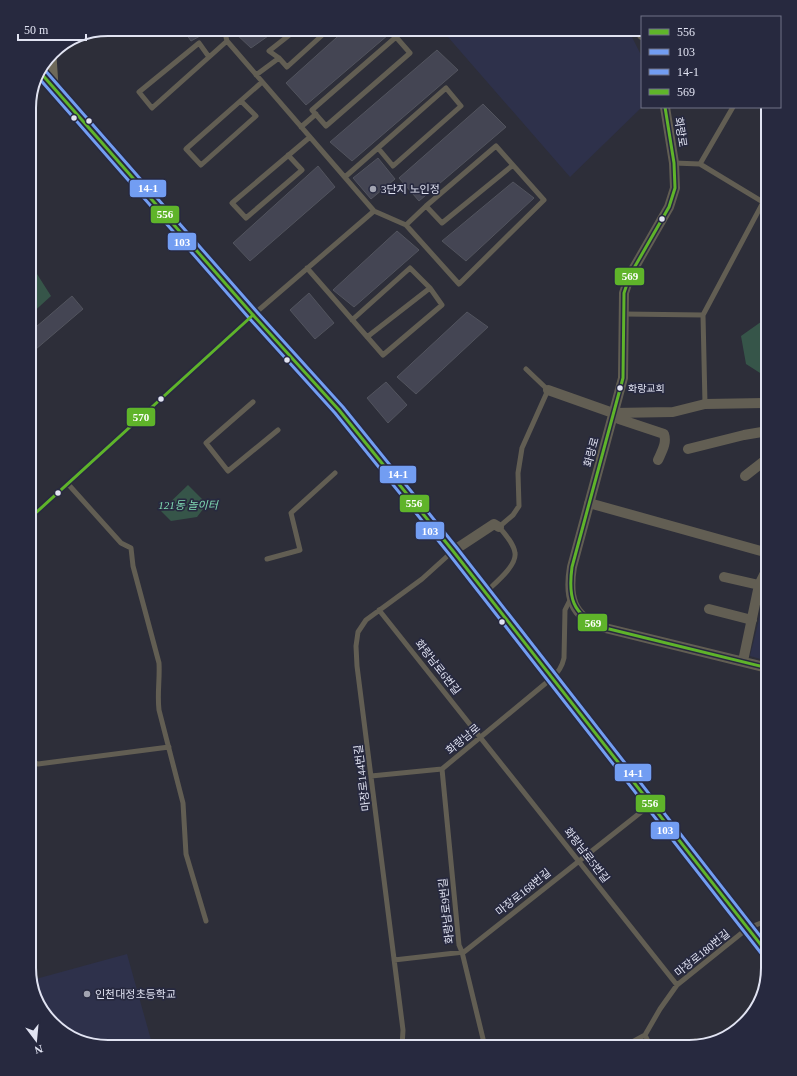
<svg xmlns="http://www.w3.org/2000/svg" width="797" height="1076" viewBox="0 0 797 1076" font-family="'Times New Roman','Noto Sans KR',serif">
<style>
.built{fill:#2e314b}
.green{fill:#365549}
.building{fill:#444553;stroke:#52545e}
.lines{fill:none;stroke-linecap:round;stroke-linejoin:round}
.lane{stroke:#625e53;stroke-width:5}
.street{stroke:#625e53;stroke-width:10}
.secondary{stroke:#6e695a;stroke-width:13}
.bus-1-casing{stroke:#27293f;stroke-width:6}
.bus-2-casing{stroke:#27293f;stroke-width:6}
.bus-3-casing{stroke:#27293f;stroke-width:6}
.bus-4-casing{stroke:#27293f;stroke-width:6}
.bus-5-casing{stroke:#27293f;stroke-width:6}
.bus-1{stroke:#5fb42a;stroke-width:3}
.bus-2{stroke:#729df2;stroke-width:3}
.bus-3{stroke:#729df2;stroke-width:3}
.bus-4{stroke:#5fb42a;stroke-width:3}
.bus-5{stroke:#5fb42a;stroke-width:3}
.bus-dot{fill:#e1e3f2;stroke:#27293f;stroke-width:1.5}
.poi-dot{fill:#a2a4b1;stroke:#27293f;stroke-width:1.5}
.labels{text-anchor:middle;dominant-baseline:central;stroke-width:3.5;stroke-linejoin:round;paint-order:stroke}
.bus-label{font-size:10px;fill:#e1e3f2;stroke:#27293f;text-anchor:start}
.street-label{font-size:11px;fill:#e1e3f2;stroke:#27293f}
.poi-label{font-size:11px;fill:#e1e3f2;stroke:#27293f;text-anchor:start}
.park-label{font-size:11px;font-style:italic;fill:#81dcb4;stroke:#27293f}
.rim{fill:none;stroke:#e1e3f2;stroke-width:2}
.line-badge{stroke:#27293f;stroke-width:1.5}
.badge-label{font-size:11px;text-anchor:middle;font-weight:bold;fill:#fff}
</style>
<rect width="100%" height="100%" fill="#2d2e39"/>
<path class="built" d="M 441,29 L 626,29 L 631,35 L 640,53 L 642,61 L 642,107 L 570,177 Z
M 768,583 L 768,661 L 750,656 Z
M 127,954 L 153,1047 L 104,1047 L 69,1036 L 40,1007 L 32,980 Z"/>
<path class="green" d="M 37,274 L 51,296 L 29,316 L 29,280 Z
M 768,317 L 768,378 L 746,364 L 741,336 Z
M 188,485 L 207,504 L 197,517 L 171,521 L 161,511 Z"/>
<path class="building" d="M 183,29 L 211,29 L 211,30 L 191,41 Z
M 237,29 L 278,29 L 251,48 L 234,32 Z
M 346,29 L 395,29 L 306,105 L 286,83 Z
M 437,50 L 458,70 L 352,161 L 330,142 Z
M 483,104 L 506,127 L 419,201 L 399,178 Z
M 378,158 L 395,179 L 371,199 L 353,178 Z
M 318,166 L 335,187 L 250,261 L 233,243 Z
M 513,182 L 534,198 L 466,261 L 442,241 Z
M 397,231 L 419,250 L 354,307 L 333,290 Z
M 309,293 L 334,323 L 315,339 L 290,310 Z
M 72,296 L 83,309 L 29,355 L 29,333 Z
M 467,312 L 488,327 L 416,394 L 397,377 Z
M 386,382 L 407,405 L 388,423 L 367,398 Z
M 138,1041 L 139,1047 L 119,1047 Z"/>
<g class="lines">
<path class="lane" d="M 297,29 L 269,51 L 279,58 L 287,67 L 329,29
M 396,37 L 410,53 L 326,126 L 312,110 Z
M 209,57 L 199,43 L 139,92 L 152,108 L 227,41
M 256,75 L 279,58
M 241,101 L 256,116 L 201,165 L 186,149 L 262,82
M 301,127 L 316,114
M 288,155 L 302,170 L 246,218 L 232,203 L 310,137
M 674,163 L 700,164 L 733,107
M 700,164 L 763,202
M 345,177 L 446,88 L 461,106 L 393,166 L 378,148
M 374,211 L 406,225 L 459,284 L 544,200 L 496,146 L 426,206 L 442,223 L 513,165
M 406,225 L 426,206
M 307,268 L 383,355 L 442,305 L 430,288 L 410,268 L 352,320
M 624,314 L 703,315
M 367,337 L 430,288
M 253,402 L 206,443 L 228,471 L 278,430
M 705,404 L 703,315 L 768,193
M 68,484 L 121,543 L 131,548 L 133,566 L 159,663 C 160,679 157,694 159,710 L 183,803 L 186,854 L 206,921
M 29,519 L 253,315 L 374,211 L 227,41 L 224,29
M 267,559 L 300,550 L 291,513 L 335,473
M 486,592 C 494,584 517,566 515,553 C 514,544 505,534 499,527 L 513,515 L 519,506 L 518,473 L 522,448 L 548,390 L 526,369
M 379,610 L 677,985
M 29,759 L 33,762 L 38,764 L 169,747
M 442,769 L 459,945 L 462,952 L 485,1047
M 371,776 L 442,769 L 552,678 C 559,672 562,667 564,658 L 565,610 L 571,598
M 394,960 L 464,952 L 650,805
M 645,1035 L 651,1047
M 402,1047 L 403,1030 L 357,666 L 356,646 L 358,632 L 366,620 L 422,579 L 453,551
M 623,1047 L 645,1035 L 660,1009 L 677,985 L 748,928 L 761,923 L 768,918
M 689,1047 L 695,1041 L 704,1043"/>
<path class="street" d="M 638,29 L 642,35
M 665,107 L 674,163 L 675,188 L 669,207 L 630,275 L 624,293 L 623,378 L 572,567 C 567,597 572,616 601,627 L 768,668
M 548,390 L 613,413 L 619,419 L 664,434 C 667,443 662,451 658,460
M 613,413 L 673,412 L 705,404 L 768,403
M 688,449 L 744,435 L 768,431
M 745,476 L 768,458
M 589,503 L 768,553
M 453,551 L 494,524 L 499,527
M 724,577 L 759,585
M 709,609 L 752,620
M 743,661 L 759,585 L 768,567"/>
<path class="secondary" d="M 50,56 L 52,86
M 39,71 L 253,315 L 339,410 L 453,551 L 768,954"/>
<defs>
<path id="bus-1" d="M 39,71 L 253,315 L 339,410 L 453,551 L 768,954"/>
<path id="bus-2" d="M 37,76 L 249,318 L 335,413 L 449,554 L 764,957"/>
<path id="bus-3" d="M 43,68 L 257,312 L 343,407 L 457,548 L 768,946"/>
<path id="bus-4" d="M 665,107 L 674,163 L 675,188 L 669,207 L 630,275 L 624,293 L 623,378 L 572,567 C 568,597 572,614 601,627 L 768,668"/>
<path id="bus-5" d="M 29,519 L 253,315"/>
</defs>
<use href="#bus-1" class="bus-1-casing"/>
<use href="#bus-2" class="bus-2-casing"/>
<use href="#bus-3" class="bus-3-casing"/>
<use href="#bus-4" class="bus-4-casing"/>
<use href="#bus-5" class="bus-5-casing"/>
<use href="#bus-1" class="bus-1"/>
<use href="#bus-2" class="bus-2"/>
<use href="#bus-3" class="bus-3"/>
<use href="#bus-4" class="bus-4"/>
<use href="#bus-5" class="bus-5"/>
</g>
<g class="bus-dot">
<circle cx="74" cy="118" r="3.5"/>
<circle cx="89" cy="121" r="3.5"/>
<circle cx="662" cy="219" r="3.5"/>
<circle cx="287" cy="360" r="3.5"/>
<circle cx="620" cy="388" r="3.5"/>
<circle cx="161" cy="399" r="3.5"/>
<circle cx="58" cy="493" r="3.5"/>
<circle cx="502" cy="622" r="3.5"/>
</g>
<g class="poi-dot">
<circle cx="373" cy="189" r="4"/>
<circle cx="87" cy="994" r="4"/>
</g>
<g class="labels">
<g class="bus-label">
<text x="628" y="388">화랑교회</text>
</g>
<g class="street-label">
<text transform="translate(681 132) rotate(81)">화랑로</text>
<text transform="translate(591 452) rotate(-75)">화랑로</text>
<text transform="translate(438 667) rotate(52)">화랑남로6번길</text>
<text transform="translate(463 739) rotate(-40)">화랑남로</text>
<text transform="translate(362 778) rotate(-97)">마장로144번길</text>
<text transform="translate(587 855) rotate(52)">화랑남로5번길</text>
<text transform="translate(523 892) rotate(-39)">마장로168번길</text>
<text transform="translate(446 911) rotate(-96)">화랑남로9번길</text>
<text transform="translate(702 953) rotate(-39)">마장로180번길</text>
</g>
<g class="poi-label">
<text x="381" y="189">3단지 노인정</text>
<text x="95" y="994">인천대정초등학교</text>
</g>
<g class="park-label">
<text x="188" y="505">121동 놀이터</text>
</g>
</g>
<path d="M0 0H797V1076H0ZM108 36H689A72 72 0 0 1 761 108V968A72 72 0 0 1 689 1040H108A72 72 0 0 1 36 968V108A72 72 0 0 1 108 36Z" fill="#27293f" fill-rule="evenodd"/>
<path class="rim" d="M108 36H689A72 72 0 0 1 761 108V968A72 72 0 0 1 689 1040H108A72 72 0 0 1 36 968V108A72 72 0 0 1 108 36Z"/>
<g class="line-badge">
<rect x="129" y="179" width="38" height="19" rx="4" fill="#729df2"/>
<rect x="150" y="205" width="30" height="19" rx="4" fill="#5fb42a"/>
<rect x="167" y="232" width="30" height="19" rx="4" fill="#729df2"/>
<rect x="614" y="267" width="31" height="19" rx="4" fill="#5fb42a"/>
<rect x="126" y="407" width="30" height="20" rx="4" fill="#5fb42a"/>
<rect x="379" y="465" width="38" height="19" rx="4" fill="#729df2"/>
<rect x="399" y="494" width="31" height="19" rx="4" fill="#5fb42a"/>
<rect x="415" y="521" width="30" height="19" rx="4" fill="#729df2"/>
<rect x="577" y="613" width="31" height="19" rx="4" fill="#5fb42a"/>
<rect x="614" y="763" width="38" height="19" rx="4" fill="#729df2"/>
<rect x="635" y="794" width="31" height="19" rx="4" fill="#5fb42a"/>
<rect x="650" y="821" width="30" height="19" rx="4" fill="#729df2"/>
</g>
<g class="badge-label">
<text x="148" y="192">14-1</text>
<text x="165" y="218">556</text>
<text x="182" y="246">103</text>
<text x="630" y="280">569</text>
<text x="141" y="421">570</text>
<text x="398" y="478">14-1</text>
<text x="414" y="507">556</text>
<text x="430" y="535">103</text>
<text x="593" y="627">569</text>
<text x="633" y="777">14-1</text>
<text x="650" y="807">556</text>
<text x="665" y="834">103</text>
</g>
<rect x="641" y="16" width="140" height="92" fill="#27293f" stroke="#717387"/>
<rect x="649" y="29" width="20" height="6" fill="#5fb42a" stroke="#717387"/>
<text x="677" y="36" font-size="12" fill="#e1e3f2">556</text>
<rect x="649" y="49" width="20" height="6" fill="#729df2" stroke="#717387"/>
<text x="677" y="56" font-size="12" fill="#e1e3f2">103</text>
<rect x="649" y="69" width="20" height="6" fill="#729df2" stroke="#717387"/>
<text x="677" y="76" font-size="12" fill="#e1e3f2">14-1</text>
<rect x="649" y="89" width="20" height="6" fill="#5fb42a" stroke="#717387"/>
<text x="677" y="96" font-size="12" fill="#e1e3f2">569</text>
<g transform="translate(36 1040) rotate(164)" stroke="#27293f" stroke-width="3" paint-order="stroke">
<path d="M0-3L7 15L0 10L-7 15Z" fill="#e1e3f2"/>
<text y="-6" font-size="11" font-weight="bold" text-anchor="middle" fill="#e1e3f2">N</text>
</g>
<path d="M18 34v6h68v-6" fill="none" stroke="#e1e3f2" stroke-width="2"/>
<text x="24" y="34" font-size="12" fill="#e1e3f2" stroke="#27293f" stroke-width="3" paint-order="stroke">50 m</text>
</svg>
